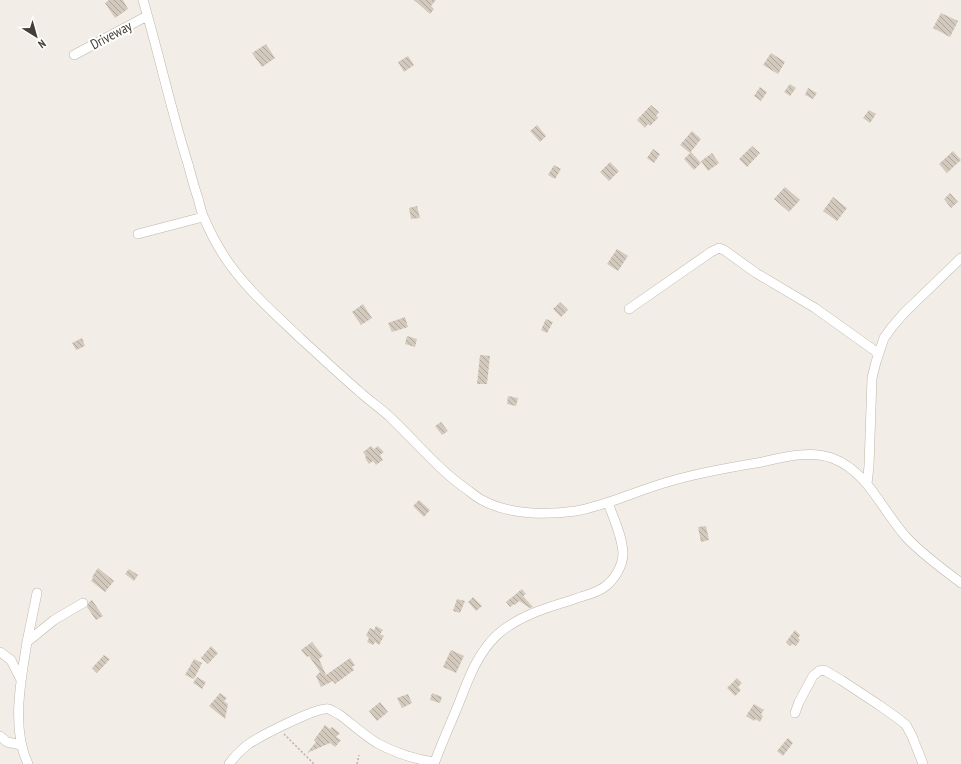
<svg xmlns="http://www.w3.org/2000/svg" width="961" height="764" viewBox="0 0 961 764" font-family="'PT Sans Narrow',sans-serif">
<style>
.building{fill:url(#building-back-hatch)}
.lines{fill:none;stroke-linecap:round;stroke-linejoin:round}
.minor-casing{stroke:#bdb6aa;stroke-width:10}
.path{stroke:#bdb19c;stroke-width:1.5;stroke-dasharray:2 2;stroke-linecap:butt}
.minor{stroke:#fff;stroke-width:9}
.labels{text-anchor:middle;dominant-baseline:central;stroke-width:4;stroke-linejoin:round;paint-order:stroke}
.street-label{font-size:14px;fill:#443f36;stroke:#fff}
</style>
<defs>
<pattern id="building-back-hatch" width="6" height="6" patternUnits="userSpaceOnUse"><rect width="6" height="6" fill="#d3cabd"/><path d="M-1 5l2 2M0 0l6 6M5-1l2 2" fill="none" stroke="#ada59a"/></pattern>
</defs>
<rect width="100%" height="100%" fill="#f2eee7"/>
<path class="building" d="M 109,0 L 123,0 L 128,9 L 115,18 L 105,3 Z
M 414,0 L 436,0 L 431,6 L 434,9 L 430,14 Z
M 941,13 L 958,21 L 950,37 L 933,28 Z
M 266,44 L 275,58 L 262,67 L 252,53 Z
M 771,53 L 785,62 L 778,74 L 763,65 Z
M 408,56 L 414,65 L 404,72 L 398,62 Z
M 790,84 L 796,88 L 790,96 L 784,92 Z
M 760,87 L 767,92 L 761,101 L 754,96 Z
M 808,88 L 817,93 L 813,99 L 805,95 Z
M 651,105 L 659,112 L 656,116 L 658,118 L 650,126 L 648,124 L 645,128 L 637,120 Z
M 869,110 L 876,114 L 870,123 L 863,118 Z
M 537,125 L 546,136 L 540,142 L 530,131 Z
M 692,131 L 701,139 L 690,153 L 680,145 Z
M 752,146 L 760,153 L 747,167 L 739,159 Z
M 653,149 L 660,154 L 654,163 L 647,158 Z
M 953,151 L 961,160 L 947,173 L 939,164 Z
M 691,152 L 701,163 L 694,170 L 684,159 Z
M 712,153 L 719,163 L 708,171 L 701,161 Z
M 610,162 L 619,171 L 609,181 L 600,172 Z
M 554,165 L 561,169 L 555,179 L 548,175 Z
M 785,187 L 800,200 L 789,212 L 774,199 Z
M 950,193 L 958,202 L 951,208 L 944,199 Z
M 833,197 L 847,208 L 837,221 L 823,211 Z
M 417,206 L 420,218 L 411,219 L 409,208 Z
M 617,249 L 628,256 L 618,271 L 607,264 Z
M 560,302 L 568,310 L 561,317 L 553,309 Z
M 363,304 L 372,318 L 361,325 L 352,312 Z
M 405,317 L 408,327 L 392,332 L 388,323 Z
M 546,319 L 553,322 L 547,333 L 541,330 Z
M 407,336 L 417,339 L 415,347 L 405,344 Z
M 82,338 L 85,346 L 76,350 L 72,343 Z
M 480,355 L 490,356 L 487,384 L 477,384 Z
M 508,396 L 518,398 L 516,406 L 507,404 Z
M 441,422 L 448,431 L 442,435 L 435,426 Z
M 371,446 L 374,449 L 378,446 L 384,452 L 380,455 L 383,460 L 376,465 L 373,461 L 369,464 L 365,458 L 366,456 L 363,452 Z
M 419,500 L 430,510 L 424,517 L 413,506 Z
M 706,526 L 709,540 L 701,542 L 698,527 Z
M 98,568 L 114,581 L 105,592 L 91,581 L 93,578 L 92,577 Z
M 129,569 L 138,575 L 134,581 L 125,574 Z
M 522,589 L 526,594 L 523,596 L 533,607 L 530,608 L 519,601 L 515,605 L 514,604 L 510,607 L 506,602 Z
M 473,597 L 482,606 L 476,611 L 468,602 Z
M 457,599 L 465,601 L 460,613 L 453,611 Z
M 92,600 L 103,616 L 96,620 L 87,607 L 89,602 Z
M 376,626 L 383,630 L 380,634 L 384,636 L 379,645 L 375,642 L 373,645 L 367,642 L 369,638 L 366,635 L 370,628 L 374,630 Z
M 795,630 L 800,635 L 798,638 L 800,640 L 796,646 L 793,644 L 790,646 L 786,642 Z
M 312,642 L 323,656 L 319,659 L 326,675 L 350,658 L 355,665 L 352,667 L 354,670 L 335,684 L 333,681 L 321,687 L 316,676 L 320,672 L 309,656 L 307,657 L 301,650 Z
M 211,646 L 218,653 L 208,664 L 201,658 Z
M 451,650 L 464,656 L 456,673 L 443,667 Z
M 104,655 L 110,659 L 97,673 L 92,668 Z
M 194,659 L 202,663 L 194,679 L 185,675 Z
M 197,677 L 206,682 L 202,689 L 193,683 Z
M 737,678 L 742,683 L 738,687 L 741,690 L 735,696 L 727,688 Z
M 220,693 L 227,698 L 224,701 L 228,704 L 225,719 L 209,706 Z
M 432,693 L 442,697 L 440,703 L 430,700 Z
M 408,694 L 412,703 L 402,708 L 397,698 Z
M 380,702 L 388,712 L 377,721 L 369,711 Z
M 754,704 L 764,710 L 761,714 L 763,716 L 760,722 L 755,719 L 754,721 L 746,716 Z
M 325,725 L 330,729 L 332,727 L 340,733 L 336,737 L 341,740 L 335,747 L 330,743 L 307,753 L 316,742 L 314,740 Z
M 788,738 L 793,743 L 783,756 L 777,751 Z"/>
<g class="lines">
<defs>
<path id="minor" d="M 143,0 C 159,54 171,110 188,164 C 191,175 194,187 198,198 C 200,205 201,213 205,220 C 210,232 217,245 224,256 C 244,287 274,313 300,338 C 320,356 340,375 361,393 C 371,402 383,410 392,419 C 418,444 440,471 469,491 C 474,495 479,499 484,501 C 510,515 547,515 576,511 C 609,505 638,490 671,481 C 701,472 732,467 762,462 C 784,457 810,450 832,458 C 869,472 882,511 907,538 C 923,555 943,569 961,583
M 74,55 L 147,16
M 138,234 L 203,217
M 629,309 L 711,252 L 719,248 L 724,250 L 756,273 L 815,308 L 878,353
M 867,484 L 869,466 L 872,378 L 876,362 L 884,338 L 892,327 L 904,313 L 961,258
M 27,642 L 37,593
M 0,652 L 11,660 L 21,680
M 795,713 L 799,702 L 813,676 L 819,671 L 824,670 L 841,680 L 879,705 L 900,720 L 906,725 L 912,736 L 923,764
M 0,736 L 7,742 L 21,745
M 28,764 C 11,728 21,680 27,642 L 54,620 L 83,603
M 229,764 C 234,757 240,751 246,746 C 256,738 318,706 329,709 C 333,711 336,713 340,715 C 352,724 364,735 377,743 C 395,753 414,759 434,762
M 434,764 C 441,745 449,727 457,708 C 467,683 476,655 496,636 C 516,617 545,608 572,600 C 582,596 594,594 603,588 C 614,581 623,566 623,553 C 622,536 614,519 608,503"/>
</defs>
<use href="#minor" class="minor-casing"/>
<path class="path" d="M 284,734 L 314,764
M 357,764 L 359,755"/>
<use href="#minor" class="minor"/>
</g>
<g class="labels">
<g class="street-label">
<text transform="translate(111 35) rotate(-28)">Driveway</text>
</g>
</g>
<g transform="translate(36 36) rotate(143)" stroke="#ffffff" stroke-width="3" paint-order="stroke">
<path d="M0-3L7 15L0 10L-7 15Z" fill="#443f36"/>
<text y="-6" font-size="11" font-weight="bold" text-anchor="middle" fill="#443f36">N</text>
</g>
</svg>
